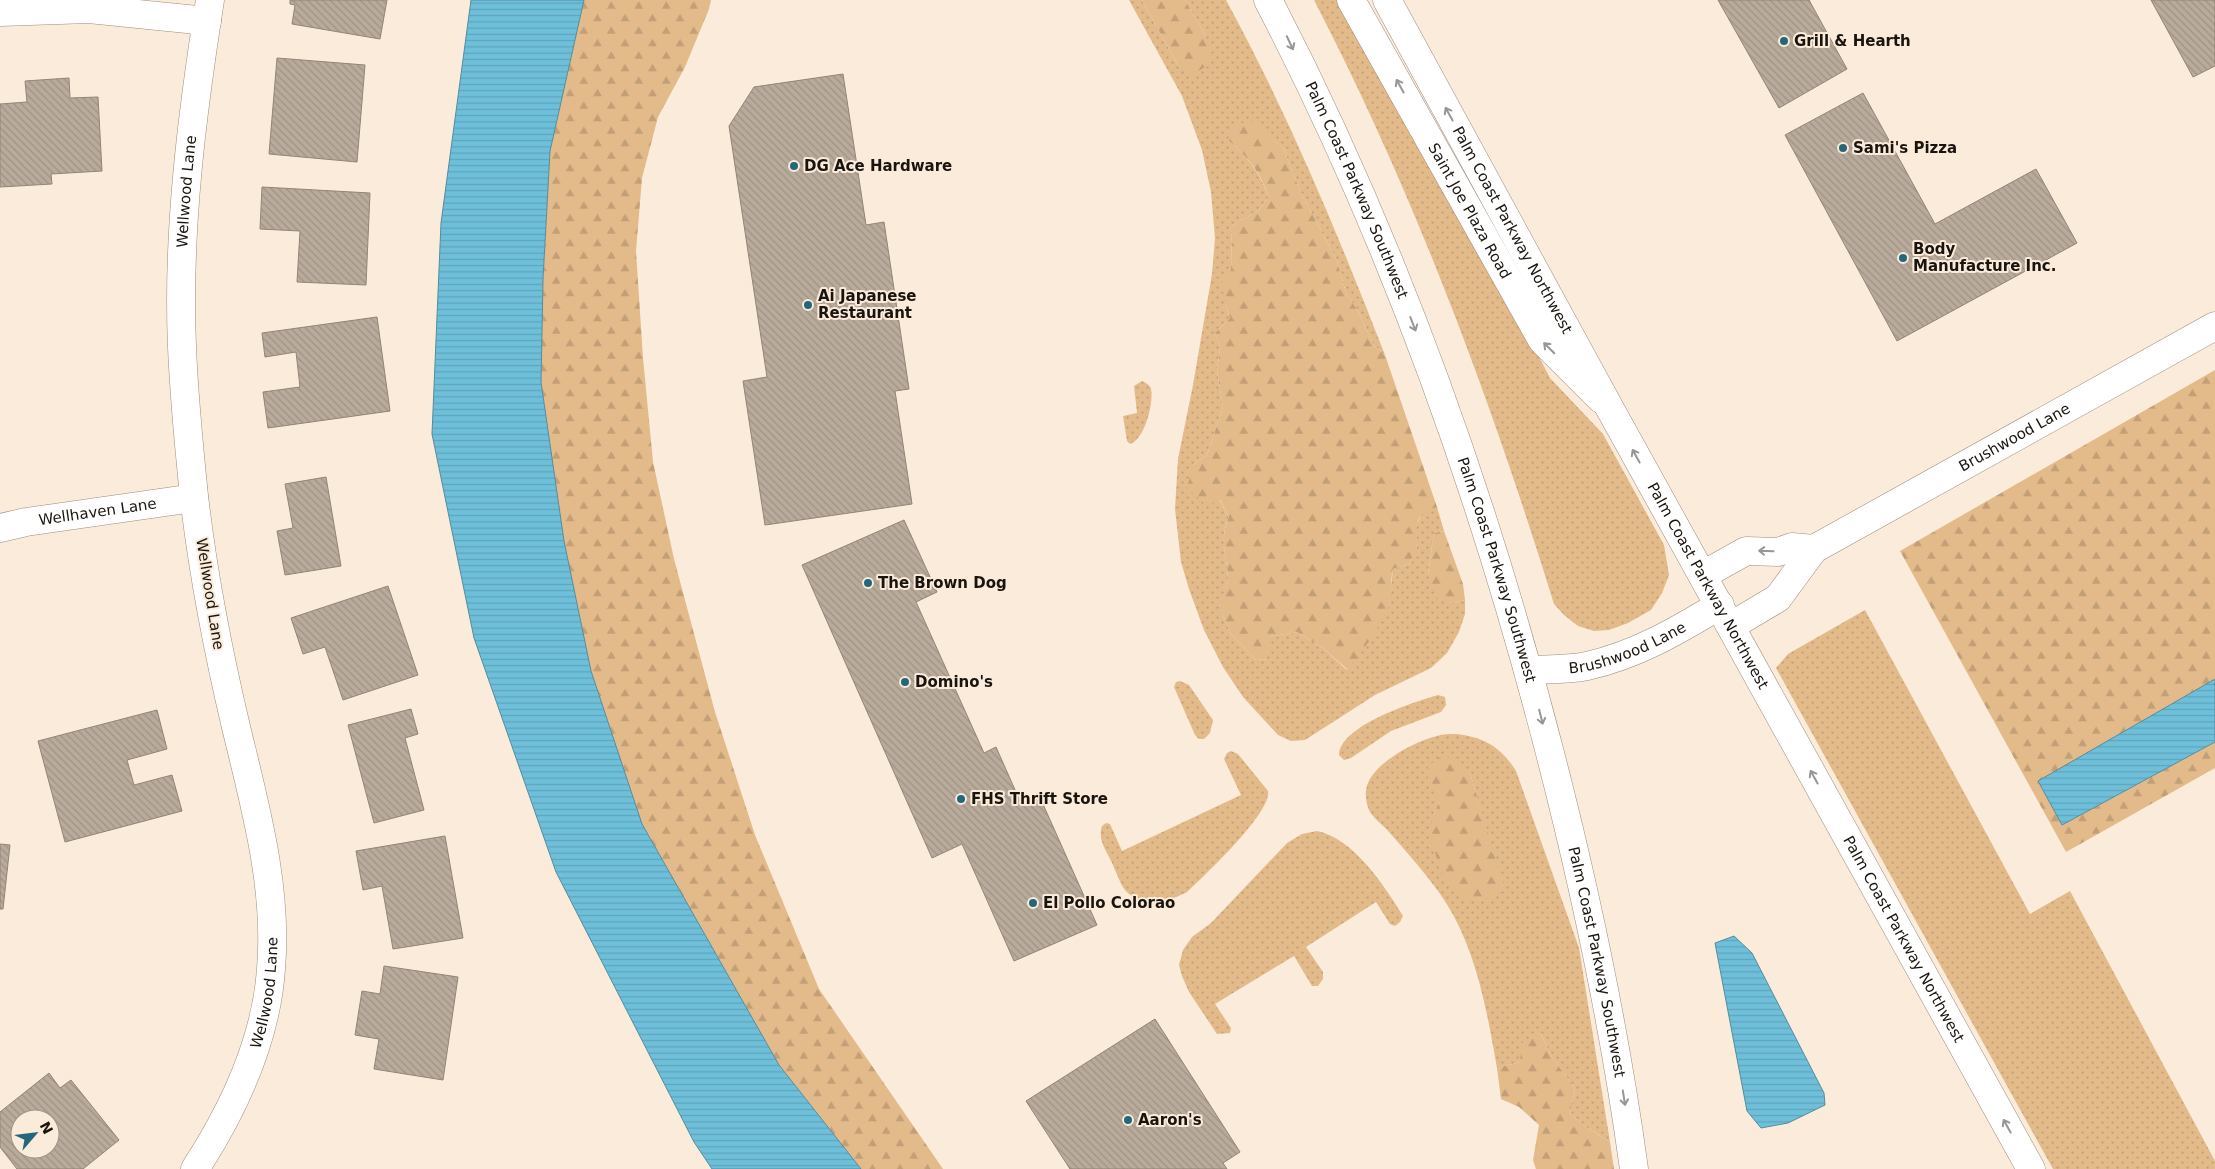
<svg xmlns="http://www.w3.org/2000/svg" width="2215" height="1169" viewBox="0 0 2215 1169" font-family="'DejaVu Sans',sans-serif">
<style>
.grass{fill:url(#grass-dots);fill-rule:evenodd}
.forest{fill:url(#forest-firs)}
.water{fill:url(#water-rules);stroke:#548c9d}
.building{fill:url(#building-back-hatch);stroke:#928575;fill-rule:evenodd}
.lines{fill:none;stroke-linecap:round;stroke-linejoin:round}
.street-casing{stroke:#9b8e7e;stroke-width:29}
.primary-casing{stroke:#9b8e7e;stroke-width:29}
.street{stroke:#fff;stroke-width:28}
.primary{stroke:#fff;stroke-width:28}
.oneway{stroke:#989593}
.poi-dot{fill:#25677a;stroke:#faebdb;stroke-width:2}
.labels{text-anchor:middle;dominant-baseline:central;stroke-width:4;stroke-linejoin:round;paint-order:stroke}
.poi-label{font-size:15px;font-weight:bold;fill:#19140e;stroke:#faebdb;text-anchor:start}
.street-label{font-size:15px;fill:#19140e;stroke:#faebdb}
</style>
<defs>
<pattern id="grass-dots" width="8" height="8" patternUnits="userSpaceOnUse" patternTransform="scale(1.25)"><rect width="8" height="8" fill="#e3ba8a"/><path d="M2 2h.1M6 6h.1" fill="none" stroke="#c29f76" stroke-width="1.8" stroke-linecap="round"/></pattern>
<pattern id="forest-firs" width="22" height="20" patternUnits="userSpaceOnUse" patternTransform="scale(1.25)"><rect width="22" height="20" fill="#e3ba8a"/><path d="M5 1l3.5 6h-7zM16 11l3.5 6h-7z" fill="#c29f76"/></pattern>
<pattern id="water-rules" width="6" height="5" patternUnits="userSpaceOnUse" patternTransform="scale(1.25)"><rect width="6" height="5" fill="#6ec0da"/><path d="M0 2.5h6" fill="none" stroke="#5fa4ba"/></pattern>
<pattern id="building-back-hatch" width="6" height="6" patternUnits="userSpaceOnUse" patternTransform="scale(1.25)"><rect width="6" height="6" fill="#b9ab9c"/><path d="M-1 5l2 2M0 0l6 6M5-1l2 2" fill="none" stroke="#9e9285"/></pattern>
</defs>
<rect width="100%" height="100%" fill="#faebdb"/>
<path class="grass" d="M 1129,0 L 1142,0 L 1179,67 L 1206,36 L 1185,0 L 1226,0 C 1288,114 1338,234 1385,355 L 1373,344 L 1358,311 L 1346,293 L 1337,261 L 1301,193 L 1283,148 L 1271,138 L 1229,141 C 1248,157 1260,173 1269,197 L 1259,210 L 1232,226 L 1231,270 L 1225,304 L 1230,318 L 1215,333 L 1220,347 L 1217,371 L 1223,407 L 1207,455 L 1193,465 L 1219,499 L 1229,517 C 1218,540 1228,558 1228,580 C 1227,588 1222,598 1219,606 L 1231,634 L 1256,660 L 1269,659 L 1269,637 L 1297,632 L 1323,648 L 1347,670 L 1389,604 L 1393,569 L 1410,563 L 1417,546 L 1415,527 L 1423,512 L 1437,507 L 1444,531 L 1434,533 L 1428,573 L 1450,603 L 1465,600 L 1465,614 L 1459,632 L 1447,653 L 1431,668 L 1375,695 L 1305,740 L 1291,741 L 1278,735 L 1243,697 L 1223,667 L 1204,630 L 1189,589 L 1181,562 L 1175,509 L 1178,459 L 1193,385 L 1212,274 L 1215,238 L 1211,192 L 1202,150 L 1182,96 Z
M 1314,0 L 1340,0 L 1519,319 L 1550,378 L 1603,434 L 1664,545 L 1669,575 L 1662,593 L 1651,610 L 1628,623 L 1609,630 L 1594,631 L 1578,626 L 1564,615 L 1554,604 C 1490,397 1414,193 1314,0 Z
M 1142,381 C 1146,383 1150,385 1151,389 C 1154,404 1144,440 1130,444 L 1127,441 L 1123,416 L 1137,413 L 1134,386 Z
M 1865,610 L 2030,914 L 2070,891 L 2215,1161 L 2215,1169 L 2053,1169 L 1776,668 L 1788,654 Z
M 1180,681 L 1189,685 L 1213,720 L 1210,733 L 1204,739 L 1199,739 L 1195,735 L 1174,687 L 1176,682 Z
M 1438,695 L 1445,697 L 1446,705 L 1441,712 L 1391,731 L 1351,758 L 1344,760 L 1339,755 C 1340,726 1413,702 1438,695 Z
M 1456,734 C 1484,737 1501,747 1516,771 L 1579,948 L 1610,1142 L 1586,1127 L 1570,1114 L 1575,1089 L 1550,1054 L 1541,1034 L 1520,1062 L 1497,1068 C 1486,1006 1475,939 1435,887 C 1421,868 1405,850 1389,832 C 1383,825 1373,818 1369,810 C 1367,806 1365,795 1366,791 C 1368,765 1415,741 1437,736 C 1443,734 1450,734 1456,734 ZM 1470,773 L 1503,886 L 1433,815 L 1439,802 Z
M 1231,751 L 1238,754 L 1268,791 C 1272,812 1204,876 1187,892 C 1169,902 1141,909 1125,890 C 1119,882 1115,868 1110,859 C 1104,847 1098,838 1102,826 L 1106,823 L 1110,824 L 1122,851 L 1241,795 L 1224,759 L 1227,753 Z
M 1317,831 C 1353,838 1384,885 1403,916 L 1400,922 L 1395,926 L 1390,924 L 1376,902 L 1306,947 L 1323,972 L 1323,979 L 1318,986 L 1312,986 L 1294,956 L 1215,1004 L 1231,1028 L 1230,1033 L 1217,1034 L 1189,992 L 1182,976 L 1179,965 L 1183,950 L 1192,937 L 1211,923 L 1287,843 L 1302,834 Z"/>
<path class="forest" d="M 584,0 L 711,0 L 709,9 L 685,67 L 658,117 L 642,178 L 636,251 L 643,358 L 653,462 L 674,559 L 715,712 L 755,835 L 819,989 L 943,1169 L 861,1169 L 779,1065 L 642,824 L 591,671 L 564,541 L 541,382 L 543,279 L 550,151 Z
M 1142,0 L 1185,0 L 1206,36 L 1212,55 L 1205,67 L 1193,74 L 1179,67 Z
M 1253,122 L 1283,148 L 1301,193 L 1337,261 L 1346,293 L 1358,311 L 1373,344 L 1385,355 L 1437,507 C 1412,517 1418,522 1417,544 C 1417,550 1412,557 1410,563 L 1393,569 C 1390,581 1392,593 1389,604 C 1383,625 1361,652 1348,670 L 1323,648 L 1297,632 L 1269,637 L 1269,659 L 1256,660 L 1231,634 L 1219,606 C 1221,598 1227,588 1228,580 C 1228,557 1218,542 1229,517 L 1220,500 L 1206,505 L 1187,488 L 1193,465 L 1207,455 L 1223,407 L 1217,371 L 1220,347 L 1215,333 L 1230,318 L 1225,304 L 1222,282 L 1231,270 L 1232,226 L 1259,210 L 1269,197 C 1261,173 1248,157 1229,141 L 1229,129 L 1241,123 Z
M 2215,370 L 2215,679 L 2039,782 L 2062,825 L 2215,742 L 2215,768 L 2066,852 L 1900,551 Z
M 1444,531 L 1463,584 L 1465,600 L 1450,603 L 1437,598 L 1428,573 L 1434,533 Z
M 1446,756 L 1470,773 L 1504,886 L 1487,899 L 1467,900 L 1444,879 L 1430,838 L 1433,815 L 1439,802 L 1428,781 L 1428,767 L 1436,759 Z
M 1541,1034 L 1550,1054 L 1575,1089 L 1570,1114 L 1586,1127 L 1610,1142 L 1614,1169 L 1536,1169 L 1533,1160 L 1539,1125 L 1519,1107 L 1501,1099 L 1497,1068 L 1520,1062 L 1522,1043 Z"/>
<path class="water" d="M 471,0 L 584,0 L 550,151 L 543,279 L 541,382 L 564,541 L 591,671 L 642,824 L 779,1065 L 861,1169 L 712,1169 L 694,1142 L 556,872 L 474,638 L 432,434 L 441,223 Z
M 2215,679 L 2215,742 L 2062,825 L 2038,781 Z
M 1734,936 L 1752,953 L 1824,1093 L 1825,1105 L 1788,1123 L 1761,1128 L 1747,1111 L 1715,943 Z"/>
<path class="building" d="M 290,0 L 387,0 L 380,39 L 292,24 L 295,5 L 290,4 Z
M 1718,0 L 1809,0 L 1847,69 L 1779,108 Z
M 2151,0 L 2215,0 L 2215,66 L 2193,77 Z
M 277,58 L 365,65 L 357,162 L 269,154 Z
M 843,74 L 866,225 L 884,222 L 909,389 L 895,391 L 912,504 L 765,525 L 743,381 L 767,377 L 729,126 L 754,87 Z
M 69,78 L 70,98 L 98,97 L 102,171 L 51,174 L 52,184 L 0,187 L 0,104 L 27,102 L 25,81 Z
M 1863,93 L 1935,224 L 2036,169 L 2077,243 L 1897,341 L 1785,135 Z
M 262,187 L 370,193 L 366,285 L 297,282 L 300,231 L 260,229 Z
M 377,317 L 390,411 L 268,428 L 263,392 L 300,387 L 296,352 L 265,357 L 262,333 Z
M 326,477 L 341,566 L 285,575 L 277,531 L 293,528 L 285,484 Z
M 904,520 L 937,592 L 916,602 L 984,753 L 996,747 L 1020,801 L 1038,793 L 1097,925 L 1014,961 L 962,844 L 932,858 L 802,565 Z
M 388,586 L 418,675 L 343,700 L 325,647 L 303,654 L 291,618 Z
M 411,709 L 418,734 L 405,738 L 424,810 L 374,823 L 348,725 Z
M 157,710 L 167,749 L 127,760 L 134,785 L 172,775 L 182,811 L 65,842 L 38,741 Z
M 445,836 L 463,938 L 393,949 L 382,886 L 363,890 L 356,851 Z
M 0,844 L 10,845 L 3,909 L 0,909 Z
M 384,966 L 458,977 L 443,1080 L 374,1069 L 379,1039 L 355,1035 L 362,991 L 380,994 Z
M 1155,1019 L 1240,1152 L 1223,1163 L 1227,1169 L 1070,1169 L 1026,1101 Z
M 49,1073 L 60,1088 L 71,1080 L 119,1140 L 83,1169 L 17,1169 L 0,1147 L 0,1112 ZM 20,1119 L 50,1119 L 50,1149 L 20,1149 Z"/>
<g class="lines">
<defs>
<g id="street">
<path id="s1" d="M 1351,0 L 1542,340 L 1601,399"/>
<path d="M 0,12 L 89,9 L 207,21"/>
<path id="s2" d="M 0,528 L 26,522 L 194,498"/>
<path d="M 1703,575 L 1746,551 L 1778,552 L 1792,547 L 1814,549"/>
<path id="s3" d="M 1731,626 L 1778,598 L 1814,549 L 2215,326"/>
<path id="s4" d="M 1529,670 C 1548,669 1568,670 1587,666 C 1636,655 1677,631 1720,605"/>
<path id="s5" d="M 195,1169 C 234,1109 266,1042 271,969 C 278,887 255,806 236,727 C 218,651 203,574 194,496 C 189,447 184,396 182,347 C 177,231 192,114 210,0"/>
</g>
<g id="primary">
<path id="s6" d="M 1268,0 C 1393,240 1484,496 1551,757 C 1586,893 1615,1030 1634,1169"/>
<path id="s7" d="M 1387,0 L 1609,407 L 2031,1169"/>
</g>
</defs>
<use href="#street" class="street-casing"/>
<use href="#primary" class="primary-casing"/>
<use href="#street" class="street"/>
<use href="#primary" class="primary"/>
</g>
<defs><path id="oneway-shaft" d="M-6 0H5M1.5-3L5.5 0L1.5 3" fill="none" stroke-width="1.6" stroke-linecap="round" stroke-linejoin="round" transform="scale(1.25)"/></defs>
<g class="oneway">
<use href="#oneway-shaft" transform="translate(1290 43) rotate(65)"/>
<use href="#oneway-shaft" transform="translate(1400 86) rotate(-119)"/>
<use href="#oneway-shaft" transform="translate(1449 114) rotate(-119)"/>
<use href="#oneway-shaft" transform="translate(1413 324) rotate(69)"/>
<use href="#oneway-shaft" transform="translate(1549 348) rotate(-135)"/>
<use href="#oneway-shaft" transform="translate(1636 456) rotate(-119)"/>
<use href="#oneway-shaft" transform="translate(1766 551) rotate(-178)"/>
<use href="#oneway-shaft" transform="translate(1541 717) rotate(76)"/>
<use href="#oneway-shaft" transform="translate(1814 777) rotate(-119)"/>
<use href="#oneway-shaft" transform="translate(1624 1098) rotate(81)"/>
<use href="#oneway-shaft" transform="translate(2007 1126) rotate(-119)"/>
</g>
<g class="poi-dot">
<circle cx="1784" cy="41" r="5"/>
<circle cx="1843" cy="148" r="5"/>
<circle cx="794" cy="166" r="5"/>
<circle cx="1903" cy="258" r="5"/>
<circle cx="808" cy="305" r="5"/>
<circle cx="868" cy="583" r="5"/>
<circle cx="905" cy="682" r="5"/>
<circle cx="961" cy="799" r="5"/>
<circle cx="1033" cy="903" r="5"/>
<circle cx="1128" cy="1120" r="5"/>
</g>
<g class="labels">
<g class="poi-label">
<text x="1794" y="41">Grill &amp; Hearth</text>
<text x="1853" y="148">Sami's Pizza</text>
<text x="804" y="166">DG Ace Hardware</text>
<text x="1913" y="249">Body<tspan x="1913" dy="17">Manufacture Inc.</tspan></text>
<text x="818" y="296">Ai Japanese<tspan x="818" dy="17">Restaurant</tspan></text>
<text x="878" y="583">The Brown Dog</text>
<text x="915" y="682">Domino's</text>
<text x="971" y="799">FHS Thrift Store</text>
<text x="1043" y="903">El Pollo Colorao</text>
<text x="1138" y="1120">Aaron's</text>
</g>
<g class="street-label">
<text stroke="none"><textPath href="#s5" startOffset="1002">Wellwood Lane</textPath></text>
<text stroke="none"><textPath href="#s6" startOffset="210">Palm Coast Parkway Southwest</textPath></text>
<text stroke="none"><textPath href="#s1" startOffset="242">Saint Joe Plaza Road</textPath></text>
<text stroke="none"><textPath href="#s7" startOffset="262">Palm Coast Parkway Northwest</textPath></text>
<text stroke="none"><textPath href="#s3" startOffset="345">Brushwood Lane</textPath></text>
<text stroke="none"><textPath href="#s2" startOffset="99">Wellhaven Lane</textPath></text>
<text stroke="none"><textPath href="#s6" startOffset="615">Palm Coast Parkway Southwest</textPath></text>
<text stroke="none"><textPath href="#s7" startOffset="668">Palm Coast Parkway Northwest</textPath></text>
<text transform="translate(210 594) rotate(81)">Wellwood Lane</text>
<text stroke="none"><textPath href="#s4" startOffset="102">Brushwood Lane</textPath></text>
<text stroke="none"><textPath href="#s7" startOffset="1072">Palm Coast Parkway Northwest</textPath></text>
<text stroke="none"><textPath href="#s6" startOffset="1020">Palm Coast Parkway Southwest</textPath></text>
<text stroke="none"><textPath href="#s5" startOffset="192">Wellwood Lane</textPath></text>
</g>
</g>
<g transform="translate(35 1134) rotate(62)"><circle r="24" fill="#faebdb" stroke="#a09589"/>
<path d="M0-4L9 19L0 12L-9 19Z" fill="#25677a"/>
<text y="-8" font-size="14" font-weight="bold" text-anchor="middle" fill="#19140e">N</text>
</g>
</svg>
